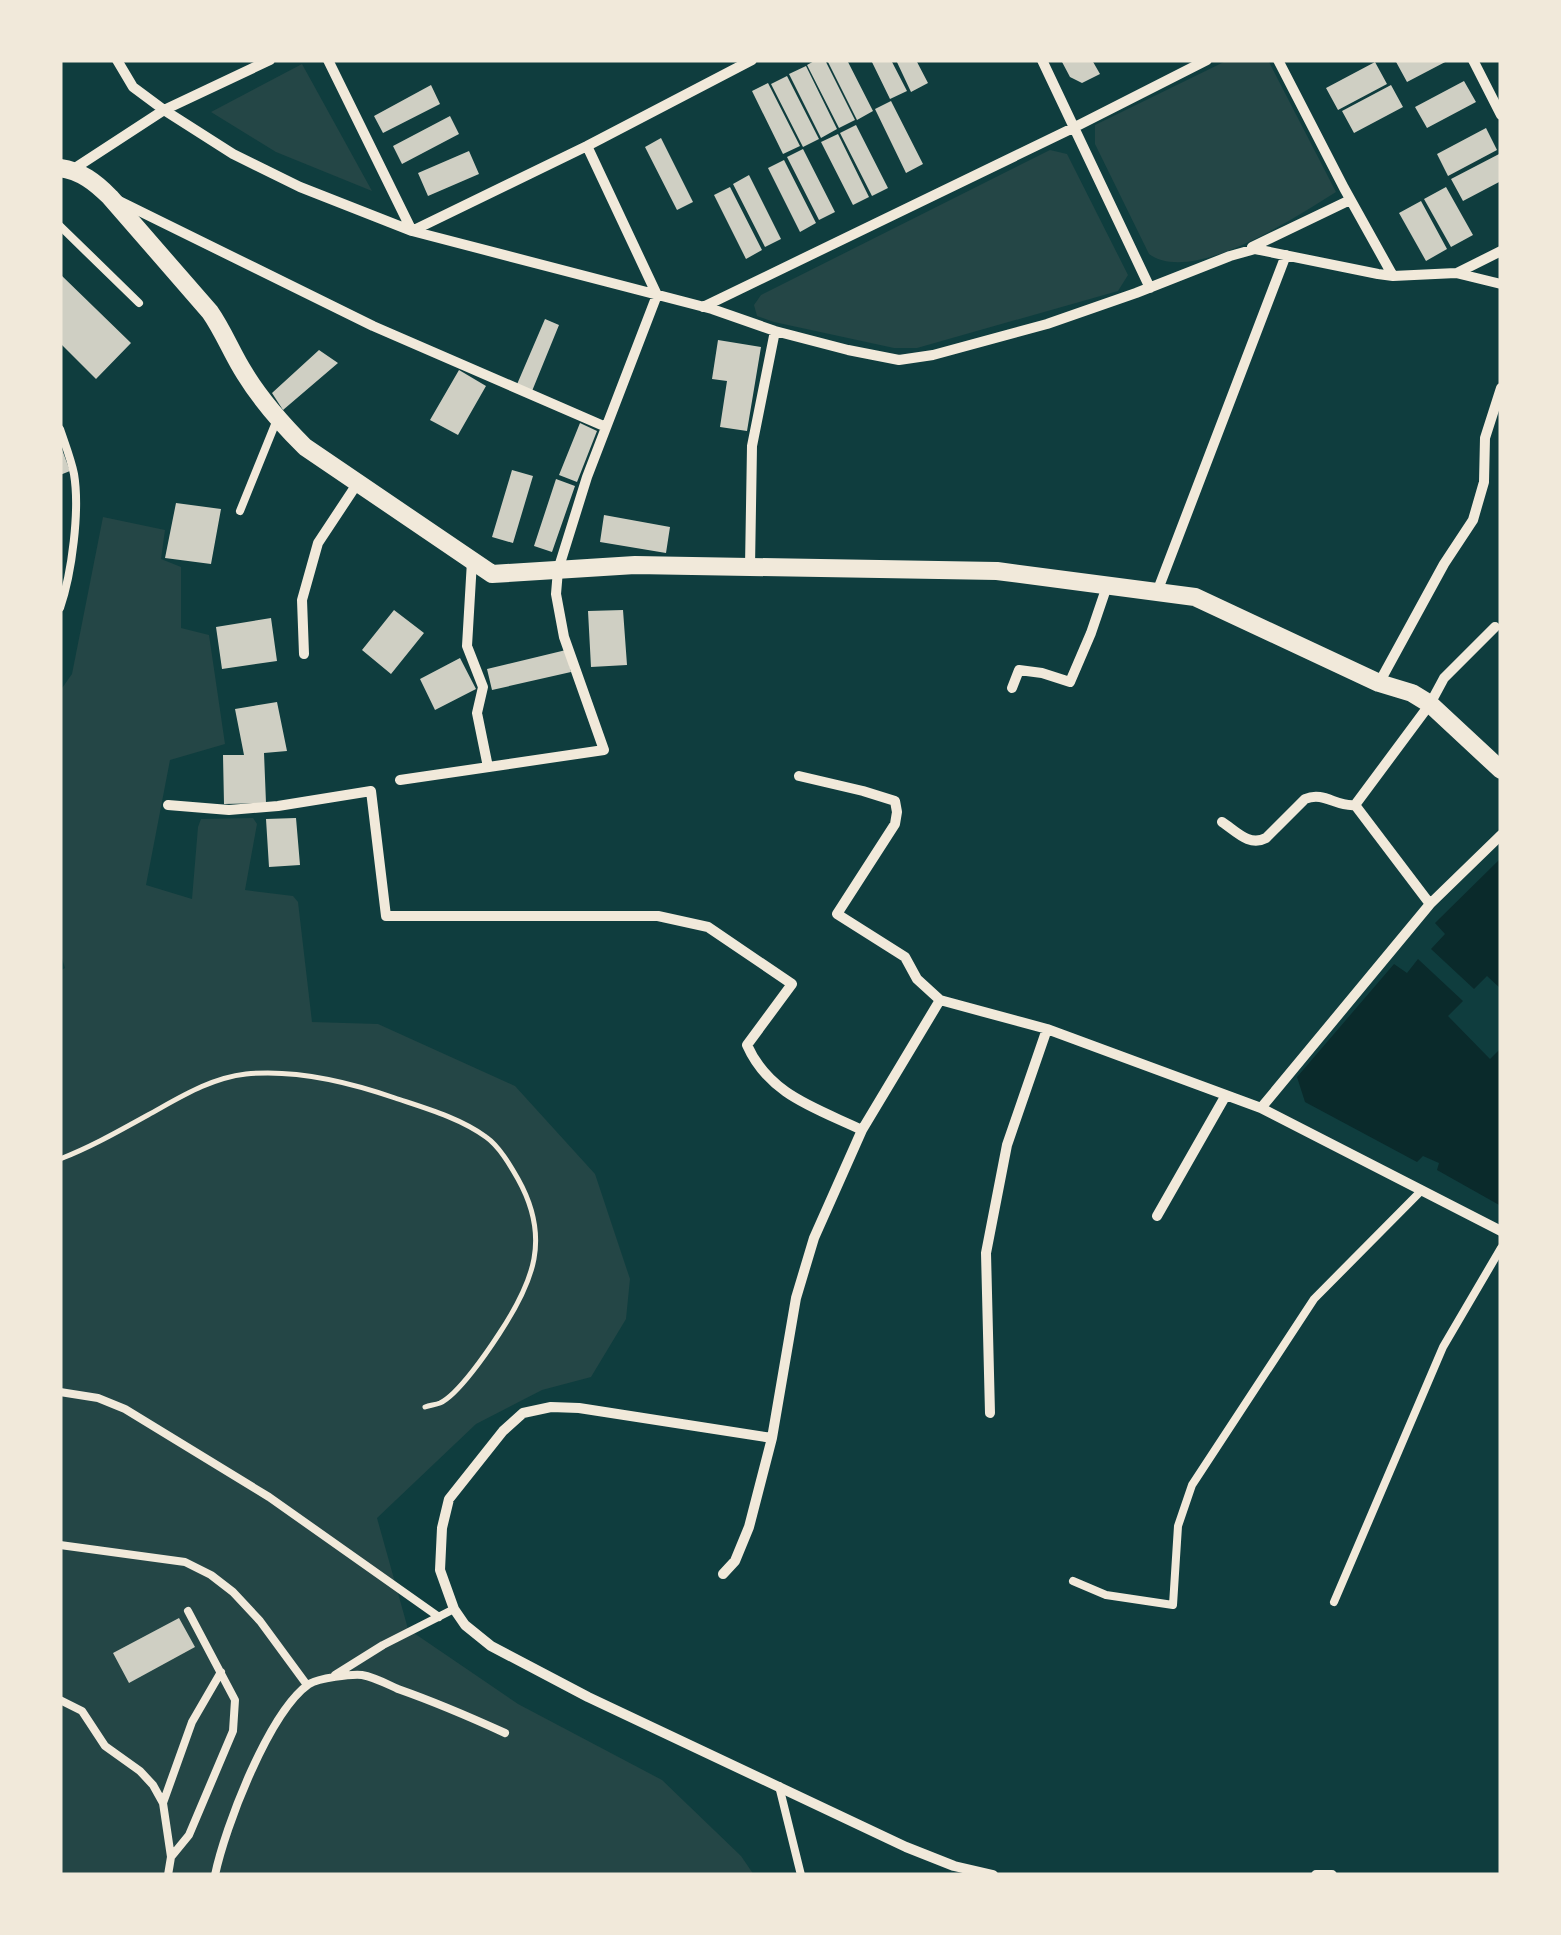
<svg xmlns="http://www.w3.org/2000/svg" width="1561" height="1935" viewBox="0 0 1561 1935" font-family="'Public Sans',sans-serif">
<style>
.green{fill:#244646}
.water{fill:#0a2a2b}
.building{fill:#cfcfc3}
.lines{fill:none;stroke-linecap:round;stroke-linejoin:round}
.path{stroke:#f1e9da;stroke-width:5}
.service{stroke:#f1e9da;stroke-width:8}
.minor{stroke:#f1e9da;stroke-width:10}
.tertiary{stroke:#f1e9da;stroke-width:18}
</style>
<rect width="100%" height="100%" fill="#0f3d3e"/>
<path class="green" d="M 1228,60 L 1268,60 L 1336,192 C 1297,216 1193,286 1149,254 L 1095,144 L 1095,125 Z
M 302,64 L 372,191 L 276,152 L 211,112 Z
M 1050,150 L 1067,154 L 1128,275 L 1118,291 L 917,348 L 894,348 L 774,322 L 757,316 L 754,305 L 761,295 Z
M 103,517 L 165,530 L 161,559 L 181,567 L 181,628 L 209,635 L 225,744 L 170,760 L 146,885 L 192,899 L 198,827 L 201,819 L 253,818 L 257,824 L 245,890 L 293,896 L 298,902 L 312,1022 L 378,1024 L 515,1086 L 595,1174 L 630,1279 L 626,1319 L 591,1377 L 542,1390 L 476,1424 L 377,1518 L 408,1629 L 518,1704 L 662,1780 L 741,1856 L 754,1875 L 60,1875 L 60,971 L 65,968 L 60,952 L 60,691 L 72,674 Z"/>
<path class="water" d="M 1501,858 L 1501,989 L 1487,976 L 1474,989 L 1431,949 L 1445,934 L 1435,923 Z
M 1418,959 L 1463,1001 L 1448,1016 L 1490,1059 L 1501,1048 L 1501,1206 L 1437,1170 L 1439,1163 L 1423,1156 L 1417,1162 L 1305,1102 L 1297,1077 L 1394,964 L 1407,973 Z"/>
<path class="building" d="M 816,60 L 825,60 L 855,120 L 839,128 L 807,65 Z
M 827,60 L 847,60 L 873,111 L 857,120 Z
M 871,60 L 891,60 L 907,91 L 890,99 Z
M 896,60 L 916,60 L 928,83 L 911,92 Z
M 1061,60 L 1092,60 L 1100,74 L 1082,83 L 1070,77 Z
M 1395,60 L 1449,60 L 1407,82 Z
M 1375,62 L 1387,84 L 1338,110 L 1326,88 Z
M 806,66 L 837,129 L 821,138 L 789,74 Z
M 787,76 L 819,139 L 803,147 L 771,84 Z
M 1464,81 L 1476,102 L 1427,128 L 1415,107 Z
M 768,83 L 800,146 L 783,154 L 752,91 Z
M 431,85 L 440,104 L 383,133 L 374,116 Z
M 1391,85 L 1403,107 L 1354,133 L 1342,111 Z
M 891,101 L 923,164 L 906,173 L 875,109 Z
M 450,116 L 459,134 L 402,164 L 393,146 Z
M 856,125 L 888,188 L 872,196 L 840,133 Z
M 1486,128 L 1497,150 L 1448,176 L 1437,154 Z
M 838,134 L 869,197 L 853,205 L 821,142 Z
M 661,138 L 693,202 L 677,210 L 645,147 Z
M 803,149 L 835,212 L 819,220 L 787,157 Z
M 469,151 L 479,174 L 428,196 L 418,173 Z
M 1501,153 L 1501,181 L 1463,201 L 1451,179 Z
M 784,160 L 816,223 L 800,232 L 768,168 Z
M 749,175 L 781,239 L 765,247 L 733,184 Z
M 730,187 L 762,250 L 746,259 L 714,195 Z
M 1446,187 L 1473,235 L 1451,247 L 1424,199 Z
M 1421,201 L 1447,249 L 1426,261 L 1399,213 Z
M 60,274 L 131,343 L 96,379 L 60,343 Z
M 545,319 L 559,325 L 530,396 L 515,389 Z
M 718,340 L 761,347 L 747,431 L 720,427 L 727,381 L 712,379 Z
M 319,350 L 338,363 L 283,410 L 272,393 Z
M 459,370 L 486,386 L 458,435 L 430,420 Z
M 580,423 L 597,431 L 577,482 L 559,475 Z
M 60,444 L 70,471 L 60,475 Z
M 512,470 L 533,476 L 513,543 L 492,537 Z
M 556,479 L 575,486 L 552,552 L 534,546 Z
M 176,503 L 221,509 L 211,564 L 165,558 Z
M 604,515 L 670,527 L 666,553 L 600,542 Z
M 394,610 L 424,633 L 391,674 L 362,650 Z
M 623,610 L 627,665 L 591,667 L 588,611 Z
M 271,618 L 277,661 L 222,669 L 216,627 Z
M 566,650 L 571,672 L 492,690 L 487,669 Z
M 460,658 L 476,689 L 435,710 L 420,679 Z
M 277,702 L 287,751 L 264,753 L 266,803 L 224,804 L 223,755 L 244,755 L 235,709 Z
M 296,818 L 300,865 L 269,867 L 266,819 Z
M 179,1618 L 195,1647 L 129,1683 L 113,1653 Z"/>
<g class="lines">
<path class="path" d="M 60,1159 C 91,1147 119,1131 148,1115 C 179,1098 210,1078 246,1074 C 296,1069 349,1082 395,1098 C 425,1108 460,1118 486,1137 C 499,1146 510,1165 518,1179 C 551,1238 534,1281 499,1334 C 488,1351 458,1395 440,1403 C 435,1405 430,1405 425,1407"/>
<path class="service" d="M 60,226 L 139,303
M 60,429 C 65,444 71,459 74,474 C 80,510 72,573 60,608
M 240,511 L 276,422
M 60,1392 L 98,1398 L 125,1409 L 269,1497 L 439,1617
M 60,1545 L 185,1562 L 211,1575 L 233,1592 L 260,1621 L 307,1685
M 1073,1581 L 1106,1595 L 1173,1605 L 1178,1526 L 1192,1485 L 1314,1299 L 1422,1190
M 1334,1602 L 1443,1347 L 1501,1248
M 335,1675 L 383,1645 L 454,1609
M 60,1700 L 82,1711 L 105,1746 L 140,1771 L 153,1785 L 163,1803 L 192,1722 L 221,1672
M 779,1786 L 801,1875
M 163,1803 L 171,1857
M 168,1875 L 171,1857 L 189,1835 L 233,1731 L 235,1700 L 188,1611
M 215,1875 C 225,1827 269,1712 309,1684 C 319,1678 351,1674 362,1675 C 374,1677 387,1684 398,1689 C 435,1702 470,1717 505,1733"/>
<path class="minor" d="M 117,60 L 133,87 L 164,110 L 233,154 L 300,187 L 412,231 L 712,309 L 775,331 L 848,350 L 899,360 L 933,355 L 1047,324 L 1136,293 L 1230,256 L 1255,249 L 1378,274 L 1393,276 L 1456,273 L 1501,284
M 328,60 L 412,231 L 587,146 L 752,60
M 1042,60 L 1150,288
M 1278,60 L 1344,188 L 1393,276
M 1473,60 L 1501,115
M 72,170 L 164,110 L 270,60
M 117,200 L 373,326 L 606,427
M 1252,247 L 1350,200
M 1457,273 L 1501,251
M 703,307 L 1075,127 L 1207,60
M 472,561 L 467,646 L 483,687 L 477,713 L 488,767
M 750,567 L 752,446 L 775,331
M 1157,592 L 1286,255
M 304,654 L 302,600 L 318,543 L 357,484
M 1379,683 L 1444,564 L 1473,520 L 1484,482 L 1485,438 L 1501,388
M 1012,688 L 1019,670 L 1042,673 L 1070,682 L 1091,633 L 1107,586
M 799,776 L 863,791 L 895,801 L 897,812 L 895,824 L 837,914 L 905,957 L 917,979 L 940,1000 L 1047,1029 L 1261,1108 L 1501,1231
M 400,780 L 604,750 L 564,637 L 556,594 L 558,570 L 587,477 L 657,295 L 587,146
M 168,805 L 229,810 L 278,806 L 371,791 L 386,916 L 658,916 L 708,927 L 792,984 L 747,1045 C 769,1095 816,1108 862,1130
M 1355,805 L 1430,904
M 1222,822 C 1236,831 1249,847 1266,838 L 1305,799 C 1324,791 1336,807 1355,805 L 1430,704 L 1444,678 L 1495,627
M 1261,1108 L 1430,904 L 1501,835
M 1157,1216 L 1226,1095
M 990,1413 L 986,1253 L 1007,1145 L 1047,1029
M 772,1438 L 579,1408 L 551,1407 L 523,1413 L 503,1431 L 449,1499 L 442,1528 L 440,1570 L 454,1609 L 465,1625 L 491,1646 L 588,1697 L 906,1847 L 954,1866 L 993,1875
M 723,1574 L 735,1561 L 749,1527 L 772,1438 L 796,1298 L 814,1238 L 862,1130 L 940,1000
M 1316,1875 L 1332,1875"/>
<path class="tertiary" d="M 60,168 C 81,171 95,182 110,197 L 210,312 C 224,332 232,354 245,374 C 261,400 283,425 305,447 L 492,574 L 635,565 L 997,571 L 1195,597 L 1379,683 L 1412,693 L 1430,704 L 1501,770"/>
</g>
<rect width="1561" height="1935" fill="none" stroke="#f1e9da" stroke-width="125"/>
</svg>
